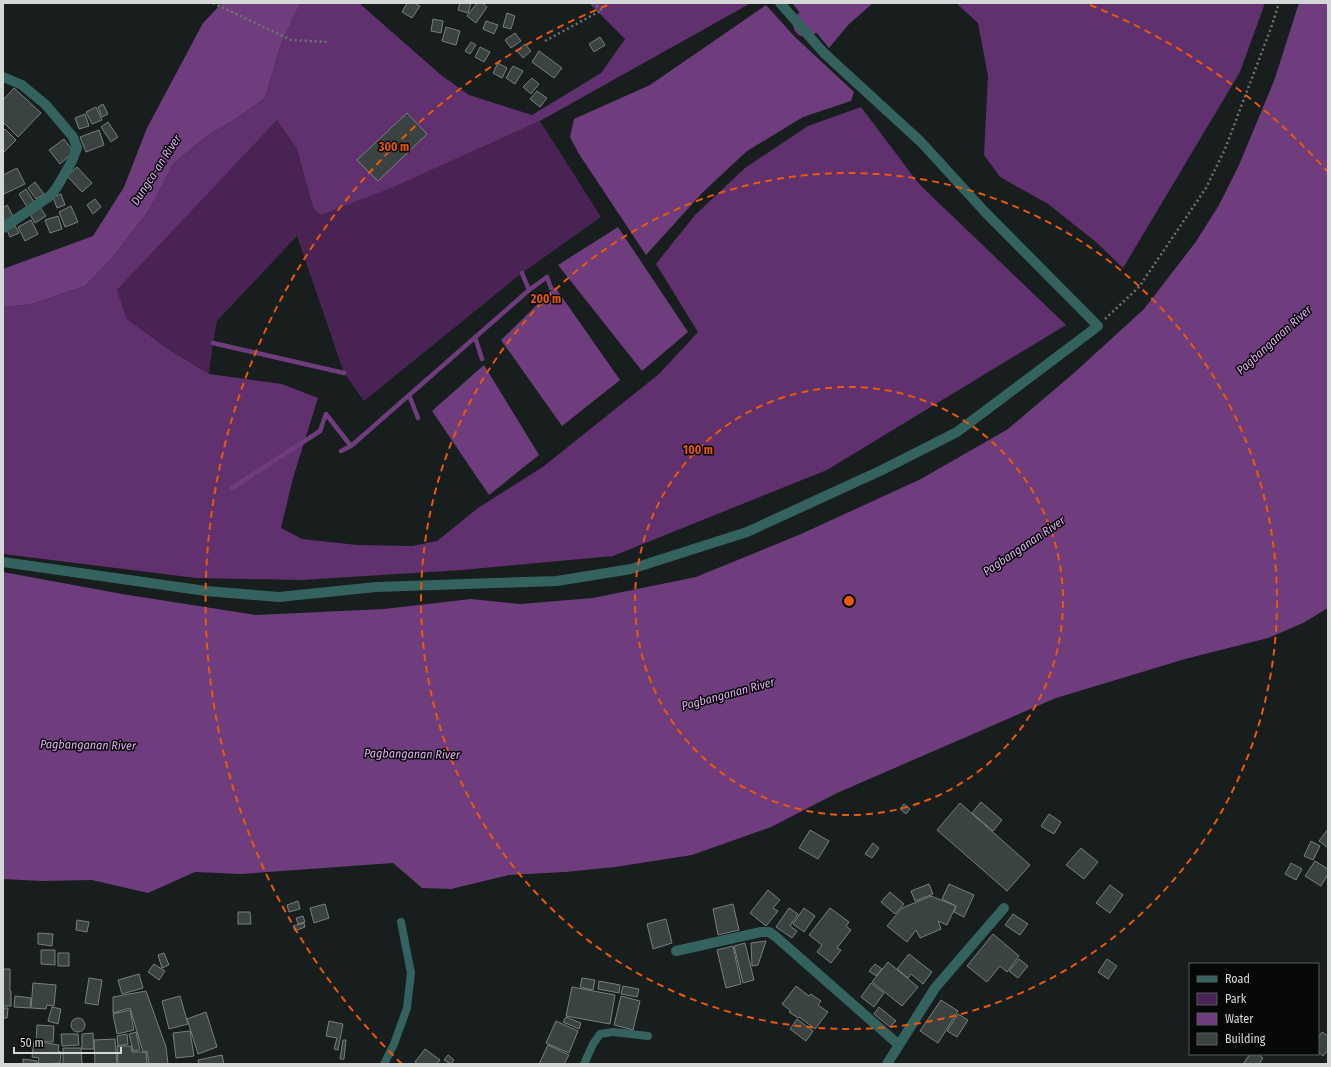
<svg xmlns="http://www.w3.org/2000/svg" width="1331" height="1067" viewBox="0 0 1331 1067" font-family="'Fira Sans Condensed',sans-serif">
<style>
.green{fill:#492354}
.forest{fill:#61306f}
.water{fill:#6f3d7d}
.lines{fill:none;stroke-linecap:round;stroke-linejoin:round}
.stream{stroke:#6f3d7d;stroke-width:4.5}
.river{stroke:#6f3d7d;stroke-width:26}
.building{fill:#3b4342;stroke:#77807f}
.path{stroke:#6e7473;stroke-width:2.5;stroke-dasharray:2 3;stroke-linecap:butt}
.lane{stroke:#34625e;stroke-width:8}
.street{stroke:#34625e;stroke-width:10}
.ring{fill:none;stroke:#e8590c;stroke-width:2;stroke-dasharray:7 5}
.labels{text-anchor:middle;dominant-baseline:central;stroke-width:3;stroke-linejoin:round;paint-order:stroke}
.water-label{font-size:12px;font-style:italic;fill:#e3abf4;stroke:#050807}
.centre{fill:#e8590c;stroke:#050807;stroke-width:2}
.ring-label{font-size:12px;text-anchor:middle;font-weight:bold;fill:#e8590c;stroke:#050807;stroke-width:3;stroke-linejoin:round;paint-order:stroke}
</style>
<rect width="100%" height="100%" fill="#171e1d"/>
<path class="green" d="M 277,119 L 297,149 L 313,208 L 396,186 L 540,121 L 601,217 L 522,273 L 364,401 L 344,373 L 297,236 L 217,321 L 213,343 L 209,374 L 168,349 L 127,319 L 117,290 Z"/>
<path class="forest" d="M 301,3 L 359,3 L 441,75 L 469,95 L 532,115 L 601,73 L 625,39 L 589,3 L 751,3 L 540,121 L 396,186 L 321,215 L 313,208 L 297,149 L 277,120 L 117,290 L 127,319 L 168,349 L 209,374 L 282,384 L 318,398 L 293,478 L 281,528 L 302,539 L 357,545 L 412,546 L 437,541 L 478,508 L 544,466 L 659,374 L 698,332 L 656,264 L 695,215 L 745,168 L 808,126 L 861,107 L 919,184 L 1066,325 L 827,470 L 613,556 L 462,570 L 301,580 L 196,578 L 3,554 L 3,307 L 32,304 L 85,286 L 113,257 L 149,210 L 173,164 L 208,135 L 237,118 L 265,98 L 280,47 L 295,14 Z
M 953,3 L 1265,3 L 1240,72 L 1123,268 L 1096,242 L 1048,204 L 1000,177 L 984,155 L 988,76 L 978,23 L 957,4 Z"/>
<path class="water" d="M 222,3 L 301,3 L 295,14 L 280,47 L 265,98 L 237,118 L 208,135 L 173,164 L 149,210 L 113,257 L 85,286 L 32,304 L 3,307 L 3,269 L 93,236 L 124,187 L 147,128 L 203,23 Z
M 792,3 L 873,3 L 848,25 L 829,48 Z
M 1299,3 L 1328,3 L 1328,608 L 1303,623 L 1268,638 L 1185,659 L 1056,698 L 837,793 L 771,827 L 692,855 L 615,867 L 565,872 L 509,875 L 451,889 L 422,888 L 393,863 L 241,874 L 195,872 L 148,893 L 92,880 L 41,881 L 3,879 L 3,572 L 122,594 L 256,615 L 384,609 L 471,599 L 520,604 L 593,598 L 696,577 L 801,534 L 921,479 L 1008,429 L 1074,373 L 1144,309 L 1195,243 L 1219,205 L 1239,165 L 1274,81 Z
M 766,5 L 794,36 L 854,92 L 851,101 L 803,117 L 747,151 L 703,192 L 646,255 L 579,154 L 570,137 L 574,119 L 650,85 Z
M 618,227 L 688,332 L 642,371 L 558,265 Z
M 555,287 L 620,380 L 562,426 L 501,340 Z
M 484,365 L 539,455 L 489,495 L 432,411 Z"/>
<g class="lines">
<path class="stream" d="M 529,290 L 547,277 L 551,288
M 475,337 L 482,359
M 213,343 L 344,373
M 409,395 L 418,418
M 341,451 L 351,446
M 232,488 L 320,431 L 326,414 L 351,446 L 529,290 L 522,273"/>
<path class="river" d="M 806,24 L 830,3"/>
</g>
<path class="building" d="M 407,3 L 414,3 L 420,6 L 412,18 L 402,12 Z
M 460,3 L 471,3 L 468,13 L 458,10 Z
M 477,3 L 482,3 L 487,7 L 476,23 L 467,16 Z
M 507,13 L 515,16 L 511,29 L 503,27 Z
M 433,19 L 443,21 L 441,33 L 431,31 Z
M 486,21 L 498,25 L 494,34 L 483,29 Z
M 446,27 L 460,31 L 456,45 L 442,41 Z
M 515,33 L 521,41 L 511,48 L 505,40 Z
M 600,37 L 605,45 L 594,52 L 589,44 Z
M 471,42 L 476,45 L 470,54 L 465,51 Z
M 525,44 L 531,51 L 523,58 L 517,51 Z
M 480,47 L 490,52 L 484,62 L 475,57 Z
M 539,51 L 562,68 L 554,78 L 532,62 Z
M 498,63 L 507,68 L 502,78 L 493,73 Z
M 513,66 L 523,71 L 515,84 L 506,78 Z
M 532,78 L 539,84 L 531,94 L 523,87 Z
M 14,88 L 41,113 L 18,137 L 3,122 L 3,100 Z
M 537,91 L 547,98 L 540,107 L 530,99 Z
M 103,104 L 108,114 L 102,117 L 98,107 Z
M 96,107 L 102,120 L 92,124 L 86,112 Z
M 407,113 L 427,134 L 378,181 L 357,160 Z
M 85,114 L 89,126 L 79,129 L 75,118 Z
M 108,122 L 118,137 L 111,142 L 101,127 Z
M 5,129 L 16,140 L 3,153 L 3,131 Z
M 99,130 L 104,145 L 86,152 L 80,137 Z
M 64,139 L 74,152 L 60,164 L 49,150 Z
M 77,167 L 92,183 L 82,192 L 67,176 Z
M 17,168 L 25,184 L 4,194 L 3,192 L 3,175 Z
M 35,182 L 44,194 L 36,199 L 28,188 Z
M 26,189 L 34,202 L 27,207 L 19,194 Z
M 61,194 L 65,205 L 57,208 L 53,197 Z
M 95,199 L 101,207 L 93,214 L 87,205 Z
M 38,204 L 46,216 L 35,223 L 28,211 Z
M 7,205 L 14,218 L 4,223 L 3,208 Z
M 71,206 L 78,222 L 65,227 L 59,212 Z
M 58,216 L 62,229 L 50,233 L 45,220 Z
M 31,220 L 38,234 L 25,241 L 18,227 Z
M 15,226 L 19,233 L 10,237 L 7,230 Z
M 981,802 L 1002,820 L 993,831 L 972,813 Z
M 960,803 L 1030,865 L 1007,891 L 937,830 Z
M 904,804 L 910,809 L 906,814 L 900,809 Z
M 1049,814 L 1061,822 L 1054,834 L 1041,826 Z
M 1328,829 L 1328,848 L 1319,841 Z
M 810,830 L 829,841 L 818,859 L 799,848 Z
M 1311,841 L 1320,846 L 1313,860 L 1304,856 Z
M 873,843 L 879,848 L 872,858 L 865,854 Z
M 1081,848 L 1098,862 L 1084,879 L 1066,865 Z
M 1315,861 L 1328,869 L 1328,874 L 1321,886 L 1305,876 Z
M 1291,863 L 1302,869 L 1296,880 L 1285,874 Z
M 929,884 L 933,894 L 915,901 L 911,891 Z
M 949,884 L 974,895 L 964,917 L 954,912 L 956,906 L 942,899 Z
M 1110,885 L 1123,895 L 1110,913 L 1096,903 Z
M 768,890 L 780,900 L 773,908 L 778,911 L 766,926 L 750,913 Z
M 890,892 L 904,904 L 895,914 L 881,902 Z
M 931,896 L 956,906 L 947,925 L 938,921 L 941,929 L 920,938 L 916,930 L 907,942 L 887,926 L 902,908 Z
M 298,901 L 300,909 L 289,912 L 287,905 Z
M 325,904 L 329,918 L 314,923 L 310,908 Z
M 733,904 L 739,930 L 718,935 L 713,909 Z
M 789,908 L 798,914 L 790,926 L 797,931 L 792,938 L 776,927 Z
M 804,908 L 815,916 L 804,932 L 793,924 Z
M 830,908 L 849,922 L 846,926 L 851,930 L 837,948 L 841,950 L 831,963 L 817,952 L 822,945 L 809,935 Z
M 238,912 L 250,912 L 251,924 L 238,924 Z
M 1013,914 L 1028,924 L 1020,935 L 1005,925 Z
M 303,916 L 305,922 L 298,924 L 296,918 Z
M 666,919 L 672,943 L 653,949 L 647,924 Z
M 77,920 L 89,922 L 87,932 L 76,930 Z
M 304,923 L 305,927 L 295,931 L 293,926 Z
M 38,933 L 53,934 L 52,946 L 38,944 Z
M 993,934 L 1019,956 L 1007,972 L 1000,966 L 987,982 L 967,966 Z
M 766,941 L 758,965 L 752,966 L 751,943 Z
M 745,943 L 754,980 L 743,983 L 734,946 Z
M 733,946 L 741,984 L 726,988 L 717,950 Z
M 41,950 L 55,950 L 55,965 L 41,964 Z
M 58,953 L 69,953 L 69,966 L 58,966 Z
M 164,953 L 169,965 L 162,968 L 158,955 Z
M 909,954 L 932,972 L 923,984 L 911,974 L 908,978 L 897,969 Z
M 1019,959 L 1028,966 L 1018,978 L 1009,971 Z
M 1107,959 L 1117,966 L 1108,979 L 1098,972 Z
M 888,962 L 918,987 L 902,1006 L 872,982 Z
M 154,964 L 165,971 L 159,980 L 148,972 Z
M 875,964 L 882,969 L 876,976 L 869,971 Z
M 3,969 L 10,969 L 10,991 L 11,991 L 11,1006 L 3,1006 Z
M 139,974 L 143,988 L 122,994 L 118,980 Z
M 89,978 L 102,980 L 98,1005 L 85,1003 Z
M 582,978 L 595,980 L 593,990 L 580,987 Z
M 599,981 L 620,985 L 619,993 L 598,989 Z
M 33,983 L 56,985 L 54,1006 L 47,1005 L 46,1009 L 31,1008 Z
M 871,983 L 884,993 L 874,1007 L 861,997 Z
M 623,986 L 639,989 L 637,997 L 621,994 Z
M 796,986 L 809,996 L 811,994 L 821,1001 L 818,1005 L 828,1012 L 815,1029 L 799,1017 L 798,1018 L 789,1012 L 791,1011 L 782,1004 Z
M 572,987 L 615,995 L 610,1024 L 566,1016 Z
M 146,991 L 166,1047 L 168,1064 L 149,1064 L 147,1051 L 143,1052 L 130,1008 L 113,1013 L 113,997 Z
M 15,996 L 31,998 L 30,1008 L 14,1007 Z
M 180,996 L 188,1024 L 169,1029 L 162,1001 Z
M 621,996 L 640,1001 L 633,1030 L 614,1025 Z
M 941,1000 L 958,1011 L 938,1043 L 920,1031 Z
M 52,1007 L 61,1009 L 58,1024 L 48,1021 Z
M 879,1007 L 896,1021 L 890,1027 L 874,1014 Z
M 3,1008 L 8,1008 L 7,1018 L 3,1018 Z
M 130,1010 L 134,1030 L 117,1034 L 113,1014 Z
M 206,1012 L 217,1047 L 198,1054 L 187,1019 Z
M 958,1014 L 968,1020 L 957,1037 L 947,1031 Z
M 566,1017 L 581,1023 L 579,1029 L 563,1022 Z
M71 1025a7 7 0 1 1 14 0a7 7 0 1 1-14 0Z
M 797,1019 L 813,1031 L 806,1041 L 790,1029 Z
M 329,1021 L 343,1024 L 338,1050 L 334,1049 L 337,1038 L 326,1036 Z
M 556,1021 L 578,1031 L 569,1053 L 546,1043 Z
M 37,1025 L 54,1026 L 53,1042 L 36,1041 Z
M 190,1031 L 194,1056 L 176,1058 L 173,1033 Z
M 136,1032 L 140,1050 L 133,1051 L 129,1034 Z
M 1322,1032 L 1328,1036 L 1328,1050 L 1323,1056 L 1318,1052 L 1318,1038 Z
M 93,1033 L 94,1049 L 82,1049 L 82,1034 Z
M 61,1034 L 78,1034 L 79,1045 L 62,1046 Z
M 127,1034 L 128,1044 L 118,1046 L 117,1036 Z
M 115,1039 L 117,1064 L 95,1064 L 94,1040 Z
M 343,1040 L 346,1040 L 344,1059 L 340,1059 Z
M 34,1041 L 59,1045 L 58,1051 L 61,1052 L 60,1063 L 38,1064 L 39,1058 L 32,1057 Z
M 548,1045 L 569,1055 L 564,1064 L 539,1064 Z
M 117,1046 L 131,1046 L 132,1052 L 146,1052 L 147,1064 L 118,1064 Z
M 63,1048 L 81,1048 L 82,1064 L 63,1064 Z
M 425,1049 L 440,1060 L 437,1064 L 418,1064 L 415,1062 Z
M 1250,1054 L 1258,1054 L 1263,1058 L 1259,1064 L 1243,1064 Z
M 222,1055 L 224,1064 L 199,1064 L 198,1060 Z
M 448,1055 L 454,1060 L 451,1064 L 444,1060 Z
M 23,1059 L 37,1061 L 37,1064 L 23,1064 Z"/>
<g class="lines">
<path class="path" d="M 213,3 L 291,40 L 327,42
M 545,41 L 602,10 L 593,3
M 1105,319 L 1139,287 L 1206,188 L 1225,149 L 1271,28 L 1279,3"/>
<path class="lane" d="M 384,1064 L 394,1044 L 407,1008 L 411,973 L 401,922
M 584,1064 L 593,1044 L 600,1034 L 613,1032 L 648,1036"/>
<path class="street" d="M 3,77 L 22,85 L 46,105 L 73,137 L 77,148 L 72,161 L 57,187 L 50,196 L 3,228
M 3,562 L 206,591 L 279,597 L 376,587 L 557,581 L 631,569 L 747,532 L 882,470 L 957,432 L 1098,326 L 985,212 L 921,142 L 824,53 L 780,3
M 676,951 L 761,932 L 769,932 L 775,936 L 899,1045
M 887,1064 L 935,988 L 1004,908"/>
</g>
<g class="ring">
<circle cx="849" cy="601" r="214"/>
<circle cx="849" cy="601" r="428"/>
<path d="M402 1064A643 643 0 0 1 608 5M1090 5A643 643 0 0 1 1327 171"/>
</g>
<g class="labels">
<g class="water-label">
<text transform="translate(156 170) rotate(-57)">Dungca-an River</text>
<text transform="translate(1274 340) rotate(-42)">Pagbanganan River</text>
<text transform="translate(1024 546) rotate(-34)">Pagbanganan River</text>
<text transform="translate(728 694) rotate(-15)">Pagbanganan River</text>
<text transform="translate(88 745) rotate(1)">Pagbanganan River</text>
<text transform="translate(412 754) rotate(1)">Pagbanganan River</text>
</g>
</g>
<circle cx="849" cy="601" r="6" class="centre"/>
<g class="ring-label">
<text x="394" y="151">300 m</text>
<text x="546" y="303">200 m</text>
<text x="698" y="454">100 m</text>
</g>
<rect width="1331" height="1067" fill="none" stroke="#d4d9d8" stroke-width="8"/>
<rect x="1189" y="963" width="130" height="92" fill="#050807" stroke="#585c5b"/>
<rect x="1197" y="976" width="20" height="6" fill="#34625e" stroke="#585c5b"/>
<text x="1225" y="983" font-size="12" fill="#d4d9d8">Road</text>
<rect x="1197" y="993" width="20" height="12" fill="#492354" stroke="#585c5b"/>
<text x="1225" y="1003" font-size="12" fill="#d4d9d8">Park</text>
<rect x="1197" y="1013" width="20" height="12" fill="#6f3d7d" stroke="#585c5b"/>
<text x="1225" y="1023" font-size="12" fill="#d4d9d8">Water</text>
<rect x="1197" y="1033" width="20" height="12" fill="#3b4342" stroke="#585c5b"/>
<text x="1225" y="1043" font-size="12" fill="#d4d9d8">Building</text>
<path d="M14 1047v6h107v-6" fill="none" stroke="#d4d9d8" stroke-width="2"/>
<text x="20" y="1047" font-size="12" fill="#d4d9d8" stroke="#050807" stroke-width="3" paint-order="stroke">50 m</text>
</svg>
